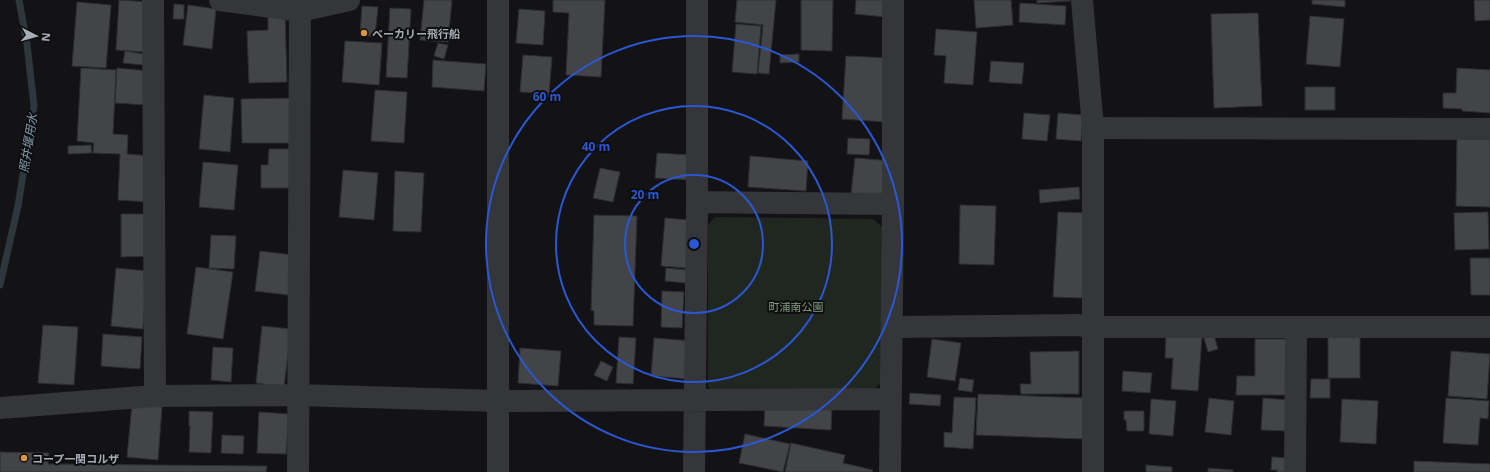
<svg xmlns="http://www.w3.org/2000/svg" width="1490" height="472" viewBox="0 0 1490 472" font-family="'Open Sans','Noto Sans JP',sans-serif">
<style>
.green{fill:#202720}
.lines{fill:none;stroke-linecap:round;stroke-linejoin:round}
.stream{stroke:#2e373c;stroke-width:7}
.building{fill:#424448;stroke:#2d2e30}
.minor{stroke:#353639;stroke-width:22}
.tertiary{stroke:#353639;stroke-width:22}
.ring{fill:none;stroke:#2b57d4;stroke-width:2}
.poi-dot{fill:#de9542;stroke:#0e0e10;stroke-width:1.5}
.labels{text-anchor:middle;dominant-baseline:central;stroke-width:4;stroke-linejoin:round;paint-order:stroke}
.poi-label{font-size:11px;font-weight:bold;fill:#a6acb4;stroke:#0e0e10;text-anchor:start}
.park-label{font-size:11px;fill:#819d7f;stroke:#0e0e10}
.water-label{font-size:12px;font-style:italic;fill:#809dab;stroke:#0e0e10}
.centre{fill:#2b57d4;stroke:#0e0e10;stroke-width:2}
.ring-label{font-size:12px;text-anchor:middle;font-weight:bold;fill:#2b57d4;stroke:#0e0e10;stroke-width:4;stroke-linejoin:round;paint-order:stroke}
</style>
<rect width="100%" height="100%" fill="#131315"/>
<path class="green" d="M 715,217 L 873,219 L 883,228 L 882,381 L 871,394 L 713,395 L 708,386 L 708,225 Z"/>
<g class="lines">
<path class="stream" d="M 0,285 L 18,206 L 34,106 L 27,44 L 19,0"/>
</g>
<path class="building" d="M 119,0 L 149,2 L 146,52 L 116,50 Z
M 424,0 L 452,0 L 448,42 L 420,40 Z
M 553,0 L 605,0 L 601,77 L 566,75 L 569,13 L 553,12 Z
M 737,0 L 776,0 L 769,74 L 758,73 L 763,25 L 735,22 Z
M 801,0 L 833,0 L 832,51 L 801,50 Z
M 856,0 L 887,0 L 886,17 L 855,14 Z
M 974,0 L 1011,0 L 1013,25 L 976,28 Z
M 1037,0 L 1070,0 L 1070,1 L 1037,3 Z
M 1312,0 L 1345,0 L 1345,7 L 1312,4 Z
M 1474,0 L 1490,0 L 1490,20 L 1475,21 Z
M 77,2 L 111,5 L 106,68 L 72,66 Z
M 1020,3 L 1066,6 L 1065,25 L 1019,22 Z
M 174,4 L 184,5 L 184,19 L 173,19 Z
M 188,5 L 216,9 L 212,49 L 183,45 Z
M 362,6 L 378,7 L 375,37 L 360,35 Z
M 390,8 L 411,9 L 407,78 L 386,77 Z
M 519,9 L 545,11 L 543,45 L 516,43 Z
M 1258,13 L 1262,106 L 1214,108 L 1211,14 Z
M 285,15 L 287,82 L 249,83 L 247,31 L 268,30 L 268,16 Z
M 1310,16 L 1344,19 L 1340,67 L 1306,64 Z
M 736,24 L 761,26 L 757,74 L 732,72 Z
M 936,29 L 977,32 L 973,85 L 944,83 L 946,56 L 934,55 Z
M 345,41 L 382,43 L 379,85 L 342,82 Z
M 438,43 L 448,45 L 444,59 L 434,56 Z
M 125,51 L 144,54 L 143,65 L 123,63 Z
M 799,54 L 799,62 L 780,63 L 780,55 Z
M 523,55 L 552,57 L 549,94 L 520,92 Z
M 846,56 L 890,58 L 886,122 L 842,119 Z
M 433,60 L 486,64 L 484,91 L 432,87 Z
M 991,61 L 1024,63 L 1022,84 L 989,82 Z
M 81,68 L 116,70 L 113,134 L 128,135 L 127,154 L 152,156 L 149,202 L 118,200 L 120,154 L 93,153 L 94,143 L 77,141 Z
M 117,68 L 149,71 L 147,105 L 115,103 Z
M 1457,68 L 1490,70 L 1490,113 L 1462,111 L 1462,109 L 1443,108 L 1443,93 L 1456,93 Z
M 1305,87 L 1335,87 L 1335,110 L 1305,110 Z
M 375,90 L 407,92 L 404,143 L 371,141 Z
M 204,95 L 234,98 L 230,152 L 199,149 Z
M 295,98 L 296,143 L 242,143 L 241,99 Z
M 1024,113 L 1050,115 L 1047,141 L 1022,139 Z
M 1058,113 L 1083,115 L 1081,141 L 1056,139 Z
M 1457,137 L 1490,137 L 1490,207 L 1456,206 Z
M 848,138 L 870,139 L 869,155 L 847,154 Z
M 91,145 L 92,153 L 68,154 L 68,146 Z
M 269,149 L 296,149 L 296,188 L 261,188 L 261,165 L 268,165 Z
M 657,153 L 691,155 L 690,180 L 655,178 Z
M 750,156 L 808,161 L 806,191 L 748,187 Z
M 855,158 L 893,161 L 890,197 L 851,194 Z
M 203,162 L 238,165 L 234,210 L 199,207 Z
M 600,168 L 620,172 L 613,202 L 593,198 Z
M 343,170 L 378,173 L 374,220 L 339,217 Z
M 395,171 L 424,173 L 421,232 L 393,231 Z
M 1079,187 L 1080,199 L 1040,203 L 1039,190 Z
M 960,205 L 996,206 L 994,265 L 959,264 Z
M 1058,212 L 1087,213 L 1082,298 L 1053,297 Z
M 1488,212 L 1489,249 L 1455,250 L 1454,213 Z
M 121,214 L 151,214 L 151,256 L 121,257 Z
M 594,215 L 637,216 L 633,326 L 594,325 L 594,311 L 591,310 Z
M 665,218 L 690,220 L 686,268 L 661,266 Z
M 211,235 L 236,236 L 234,269 L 209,268 Z
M 260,251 L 293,255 L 288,295 L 255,291 Z
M 1470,258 L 1490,258 L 1490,295 L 1471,295 Z
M 196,267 L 233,272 L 223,339 L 187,334 Z
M 116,268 L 147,271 L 143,329 L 111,326 Z
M 666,268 L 687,270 L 686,283 L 665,281 Z
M 662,291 L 684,292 L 682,328 L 661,327 Z
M 43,325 L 78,327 L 74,385 L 38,383 Z
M 262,326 L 291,329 L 284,387 L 256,383 Z
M 1328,333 L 1360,333 L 1360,378 L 1328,378 Z
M 103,334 L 142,337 L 140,369 L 101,366 Z
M 1166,334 L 1202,336 L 1198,391 L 1171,389 L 1173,358 L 1165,358 Z
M 1214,335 L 1218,349 L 1208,352 L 1204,338 Z
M 619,337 L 636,338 L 633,384 L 616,383 Z
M 654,338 L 693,341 L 690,379 L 651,376 Z
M 932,339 L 961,343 L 955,381 L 927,377 Z
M 1255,339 L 1293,339 L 1292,395 L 1236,395 L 1237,376 L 1255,376 Z
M 213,347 L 233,348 L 231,382 L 211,380 Z
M 520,348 L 561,351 L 558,386 L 518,383 Z
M 1079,351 L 1079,394 L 1021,394 L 1020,384 L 1031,384 L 1030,352 Z
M 1451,351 L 1490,354 L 1487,399 L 1448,396 Z
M 601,361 L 613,367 L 607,381 L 594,375 Z
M 1123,371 L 1152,373 L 1150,393 L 1122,391 Z
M 960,378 L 974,380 L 972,392 L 958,390 Z
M 1311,379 L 1330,379 L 1330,398 L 1310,398 Z
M 910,393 L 941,395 L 940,406 L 909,404 Z
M 978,394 L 1086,398 L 1084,439 L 976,435 Z
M 954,397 L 976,398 L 973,449 L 944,447 L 944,432 L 952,433 Z
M 1209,398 L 1234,401 L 1231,435 L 1205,432 Z
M 1263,398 L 1288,400 L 1286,431 L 1261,430 Z
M 1446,398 L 1489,401 L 1488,419 L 1480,418 L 1478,445 L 1443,443 Z
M 1151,399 L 1176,401 L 1173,436 L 1149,434 Z
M 1342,399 L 1378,401 L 1376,444 L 1340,442 Z
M 765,402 L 832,406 L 831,430 L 764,426 Z
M 132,404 L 162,407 L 158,460 L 127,457 Z
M 189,411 L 213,412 L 211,453 L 189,452 L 190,426 L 189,426 Z
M 1124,411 L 1144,411 L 1144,431 L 1127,431 L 1126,420 L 1124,420 Z
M 259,412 L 289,414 L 286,454 L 257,453 Z
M 745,434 L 790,444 L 783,472 L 739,463 Z
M 222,435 L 244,436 L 243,454 L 221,453 Z
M 791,443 L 845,455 L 843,463 L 873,470 L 872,472 L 785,472 Z
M 0,452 L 49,453 L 48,464 L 267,466 L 266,472 L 0,472 Z
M 1272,457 L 1289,458 L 1288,472 L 1277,472 L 1277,470 L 1271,470 Z
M 1414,461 L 1490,464 L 1490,472 L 1414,472 Z
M 1146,465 L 1172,467 L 1172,472 L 1146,472 Z
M 1208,468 L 1233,470 L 1233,472 L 1208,472 Z"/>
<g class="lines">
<path class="minor" d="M 153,0 L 155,396
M 220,0 L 300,11 L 349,0
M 1093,128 L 1490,129
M 697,202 L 893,204
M 892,327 L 1077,325 L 1094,327
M 0,408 L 155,396 L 298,395 L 497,401 L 890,399
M 298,472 L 300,11
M 498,472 L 498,0
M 694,472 L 697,202 L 697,0
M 890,472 L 893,204 L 893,0
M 1295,472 L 1296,327"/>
<path class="tertiary" d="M 1082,0 L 1093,128 L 1093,472
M 1094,327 L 1490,327"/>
</g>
<g class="ring">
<circle cx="694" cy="244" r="69"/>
<circle cx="694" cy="244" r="138"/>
<circle cx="694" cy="244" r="208"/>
</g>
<g class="poi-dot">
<circle cx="364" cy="33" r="4"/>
<circle cx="24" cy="458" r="4"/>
</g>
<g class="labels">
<g class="poi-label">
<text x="372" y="33">ベーカリー飛行船</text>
<text x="32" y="458">コープ一関コルザ</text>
</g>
<g class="park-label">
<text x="796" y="306">町浦南公園</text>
</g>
<g class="water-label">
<text transform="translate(28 143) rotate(-81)">照井堰用水</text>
</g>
</g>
<circle cx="694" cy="244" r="6" class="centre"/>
<g class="ring-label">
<text x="547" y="101">60 m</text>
<text x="596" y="151">40 m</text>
<text x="645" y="199">20 m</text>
</g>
<g transform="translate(36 36) rotate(96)" stroke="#0e0e10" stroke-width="3" paint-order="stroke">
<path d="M0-3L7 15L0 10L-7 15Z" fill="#a6acb4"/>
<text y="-6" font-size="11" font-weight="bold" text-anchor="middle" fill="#a6acb4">N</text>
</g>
</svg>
